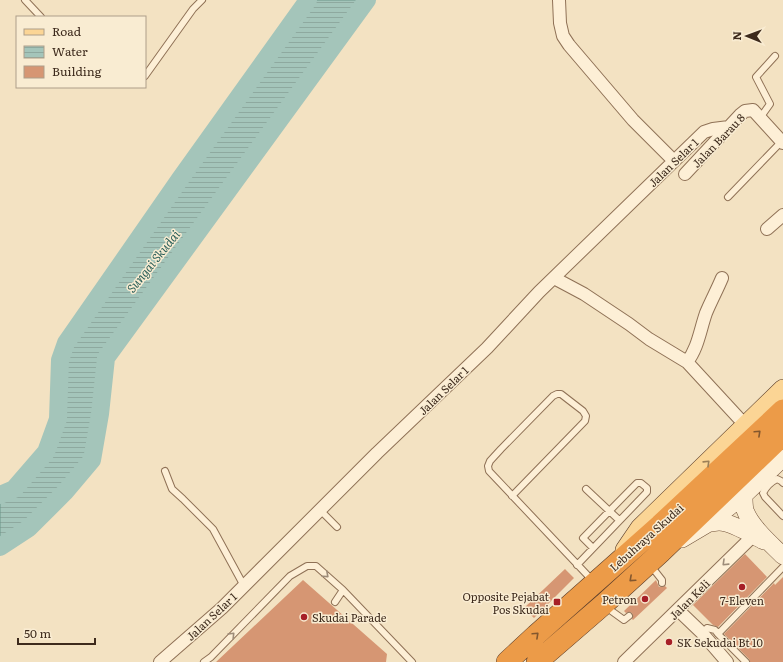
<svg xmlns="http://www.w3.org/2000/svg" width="783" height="662" viewBox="0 0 783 662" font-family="Literata,serif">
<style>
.water{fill:url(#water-rules);stroke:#6a9588}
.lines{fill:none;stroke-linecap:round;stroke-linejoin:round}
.river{stroke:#a4c5ba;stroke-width:18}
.building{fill:#d69673}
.lane-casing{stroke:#8f7156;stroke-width:8}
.street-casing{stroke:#8f7156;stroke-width:14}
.secondary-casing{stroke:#715239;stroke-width:18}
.primary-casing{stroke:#5d3f2b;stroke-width:20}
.highway-casing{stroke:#5d3f2b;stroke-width:22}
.lane{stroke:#fdefd6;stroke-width:6}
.street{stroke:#fdefd6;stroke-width:12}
.secondary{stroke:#fdefd6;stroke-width:17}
.primary{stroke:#fbd595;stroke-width:19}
.highway{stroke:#ec9b48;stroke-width:21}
.oneway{stroke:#83572e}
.oneway2{stroke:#9c8058}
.oneway3{stroke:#9d8c79}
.poi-dot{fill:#a61f27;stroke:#f9ecd2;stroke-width:1.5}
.labels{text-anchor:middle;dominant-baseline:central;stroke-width:3;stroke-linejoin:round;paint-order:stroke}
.street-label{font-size:11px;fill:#3d2a1c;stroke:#f9ecd2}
.poi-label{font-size:11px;fill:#3d2a1c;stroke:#f9ecd2;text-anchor:end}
.water-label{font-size:12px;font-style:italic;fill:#2a5f59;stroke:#f9ecd2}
</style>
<defs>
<pattern id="water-rules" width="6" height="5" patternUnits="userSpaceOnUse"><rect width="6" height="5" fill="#a4c5ba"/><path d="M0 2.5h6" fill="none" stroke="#8ea99f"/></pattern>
</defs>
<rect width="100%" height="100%" fill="#f3e2c2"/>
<path class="water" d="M 308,0 L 367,0 L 106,358 L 100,414 L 92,460 L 65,492 L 29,528 L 0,547 L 0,495 L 14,489 L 46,452 L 58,419 L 60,360 L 66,343 L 180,179 Z"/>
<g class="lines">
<path class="river" d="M 0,495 L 14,489 L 46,452 L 58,419 L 60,360 L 66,343 L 180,179 L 308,0
M 0,547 L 29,528 L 65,492 L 92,460 L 100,414 L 106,358 L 367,0"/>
</g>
<path class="building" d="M 745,554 L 767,577 L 718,627 L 713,625 L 693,605 Z
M 565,569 L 574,578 L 534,618 L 524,608 Z
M 783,577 L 783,662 L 750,662 L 749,659 L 724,634 L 774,583 L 775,585 Z
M 303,580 L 387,654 L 386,662 L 216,662 Z
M 656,580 L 659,587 L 662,587 L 665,586 L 667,588 L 633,620 L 632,619 L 633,616 L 632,613 L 629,612 L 626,613 L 624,611 Z"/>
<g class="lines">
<defs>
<path id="lane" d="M 25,0 L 41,17
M 145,76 L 193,9 L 202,0
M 760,118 L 770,104 L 756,77 L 775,56
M 728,197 L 783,140
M 165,471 L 172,489 L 183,499 L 213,529 L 244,586
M 783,483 L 781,481 L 777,479 C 771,482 766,487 763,493 L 765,497 L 783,516
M 586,489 L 619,520
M 512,496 L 585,421 L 586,416 L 583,411 L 561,394 L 557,394 L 553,396 L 501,449 L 490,461 L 488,466 L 489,471 L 592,580
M 320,510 L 337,527
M 577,565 L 647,492 L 647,488 L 641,483 L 637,483 L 630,490 L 583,538 L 593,548
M 651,566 L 662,580 L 662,583
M 335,602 L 343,590
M 606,607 L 624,620 L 629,616
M 702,633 L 707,628 L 715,630 L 718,634
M 204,662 L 211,657 L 290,576 L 307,566 L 316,566 L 343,590 L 412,662
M 746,662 L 718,634 L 783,567"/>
<path id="street" d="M 559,0 L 560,23 L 563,36 L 569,45 L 633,120 L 674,161
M 685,174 L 740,115 L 745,111 L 753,110 L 783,143
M 767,229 L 783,215
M 554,278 L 584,294 L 629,324 L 649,339 L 687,362 L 746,426
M 687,362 C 698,348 700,330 706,313 C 711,301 717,290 722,278
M 678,610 L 702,633 L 727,662
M 160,662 L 222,608 L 377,453 L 487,348 L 539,292 L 704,132 L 713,129 L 729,127
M 624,662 L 753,536"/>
<path id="secondary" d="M 744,495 C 744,500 744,506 745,510 C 751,527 771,544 783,556
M 709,523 C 712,523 716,522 719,522 C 732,522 752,535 764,541
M 682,539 L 709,523 L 744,495 L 783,458"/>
<path id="primary" d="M 625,550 L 640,528 L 783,389"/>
<path id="highway" d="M 507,662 L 536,635 L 660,525 L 783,410
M 537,662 L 604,604 L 661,552 L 783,435"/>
</defs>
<use href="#lane" class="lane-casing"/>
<use href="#street" class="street-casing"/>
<use href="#secondary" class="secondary-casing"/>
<use href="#primary" class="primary-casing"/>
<use href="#highway" class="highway-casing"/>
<use href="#lane" class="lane"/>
<use href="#street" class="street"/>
<use href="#secondary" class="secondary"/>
<use href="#primary" class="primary"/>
<use href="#highway" class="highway"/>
</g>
<defs><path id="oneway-chevron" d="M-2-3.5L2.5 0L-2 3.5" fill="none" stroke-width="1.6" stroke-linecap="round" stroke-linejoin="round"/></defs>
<g class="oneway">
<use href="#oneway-chevron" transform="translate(758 433) rotate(-43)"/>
<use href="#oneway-chevron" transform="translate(632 579) rotate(138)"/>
<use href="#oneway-chevron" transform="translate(536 635) rotate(-43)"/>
</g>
<use class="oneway2" href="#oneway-chevron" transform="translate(707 463) rotate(-44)"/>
<g class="oneway3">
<use href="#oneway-chevron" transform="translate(725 563) rotate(136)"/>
<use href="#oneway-chevron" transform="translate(326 575) rotate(42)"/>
<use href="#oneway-chevron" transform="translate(232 635) rotate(-46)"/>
</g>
<g class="poi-dot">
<circle cx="742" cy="587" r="4"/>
<circle cx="645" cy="599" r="4"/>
<rect x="553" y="598" width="8" height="8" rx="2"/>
<circle cx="304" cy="617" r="4"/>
<circle cx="669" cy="642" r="4"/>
</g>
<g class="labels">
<g class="street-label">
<text transform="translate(718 140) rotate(-46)">Jalan Barau 8</text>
<text transform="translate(673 162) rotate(-44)">Jalan Selar 1</text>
<text transform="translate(443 390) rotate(-44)">Jalan Selar 1</text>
<text transform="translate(646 537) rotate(-42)">Lebuhraya Skudai</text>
<text transform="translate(689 599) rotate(-45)">Jalan Keli</text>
<text transform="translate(211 616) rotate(-43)">Jalan Selar 1</text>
</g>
<g class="poi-label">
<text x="549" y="596">Opposite Pejabat<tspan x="549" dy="13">Pos Skudai</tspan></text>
<text x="637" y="599">Petron</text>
<text x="742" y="600" text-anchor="middle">7-Eleven</text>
<text x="312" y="617" text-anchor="start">Skudai Parade</text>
<text x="677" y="642" text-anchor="start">SK Sekudai Bt 10</text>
</g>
<g class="water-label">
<text transform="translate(153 261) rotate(-51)">Sungai Skudai</text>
</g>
</g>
<rect x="16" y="16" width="130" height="72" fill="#f9ecd2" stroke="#ae9e89"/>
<rect x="24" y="29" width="20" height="6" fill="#fbd595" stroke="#ae9e89"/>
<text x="52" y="36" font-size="12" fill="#3d2a1c">Road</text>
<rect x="24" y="46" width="20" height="12" fill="url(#water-rules)" stroke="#ae9e89"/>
<text x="52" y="56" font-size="12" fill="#3d2a1c">Water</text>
<rect x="24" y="66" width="20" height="12" fill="#d69673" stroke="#ae9e89"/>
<text x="52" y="76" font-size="12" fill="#3d2a1c">Building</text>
<g transform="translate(747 36) rotate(271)" stroke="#f9ecd2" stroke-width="3" paint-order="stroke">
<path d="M0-3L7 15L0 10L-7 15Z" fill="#3d2a1c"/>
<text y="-6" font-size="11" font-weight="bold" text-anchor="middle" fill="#3d2a1c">N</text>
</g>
<path d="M18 638v6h77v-6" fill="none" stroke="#3d2a1c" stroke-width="2"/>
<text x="24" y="638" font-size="12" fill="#3d2a1c" stroke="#f9ecd2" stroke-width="3" paint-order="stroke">50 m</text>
</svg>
